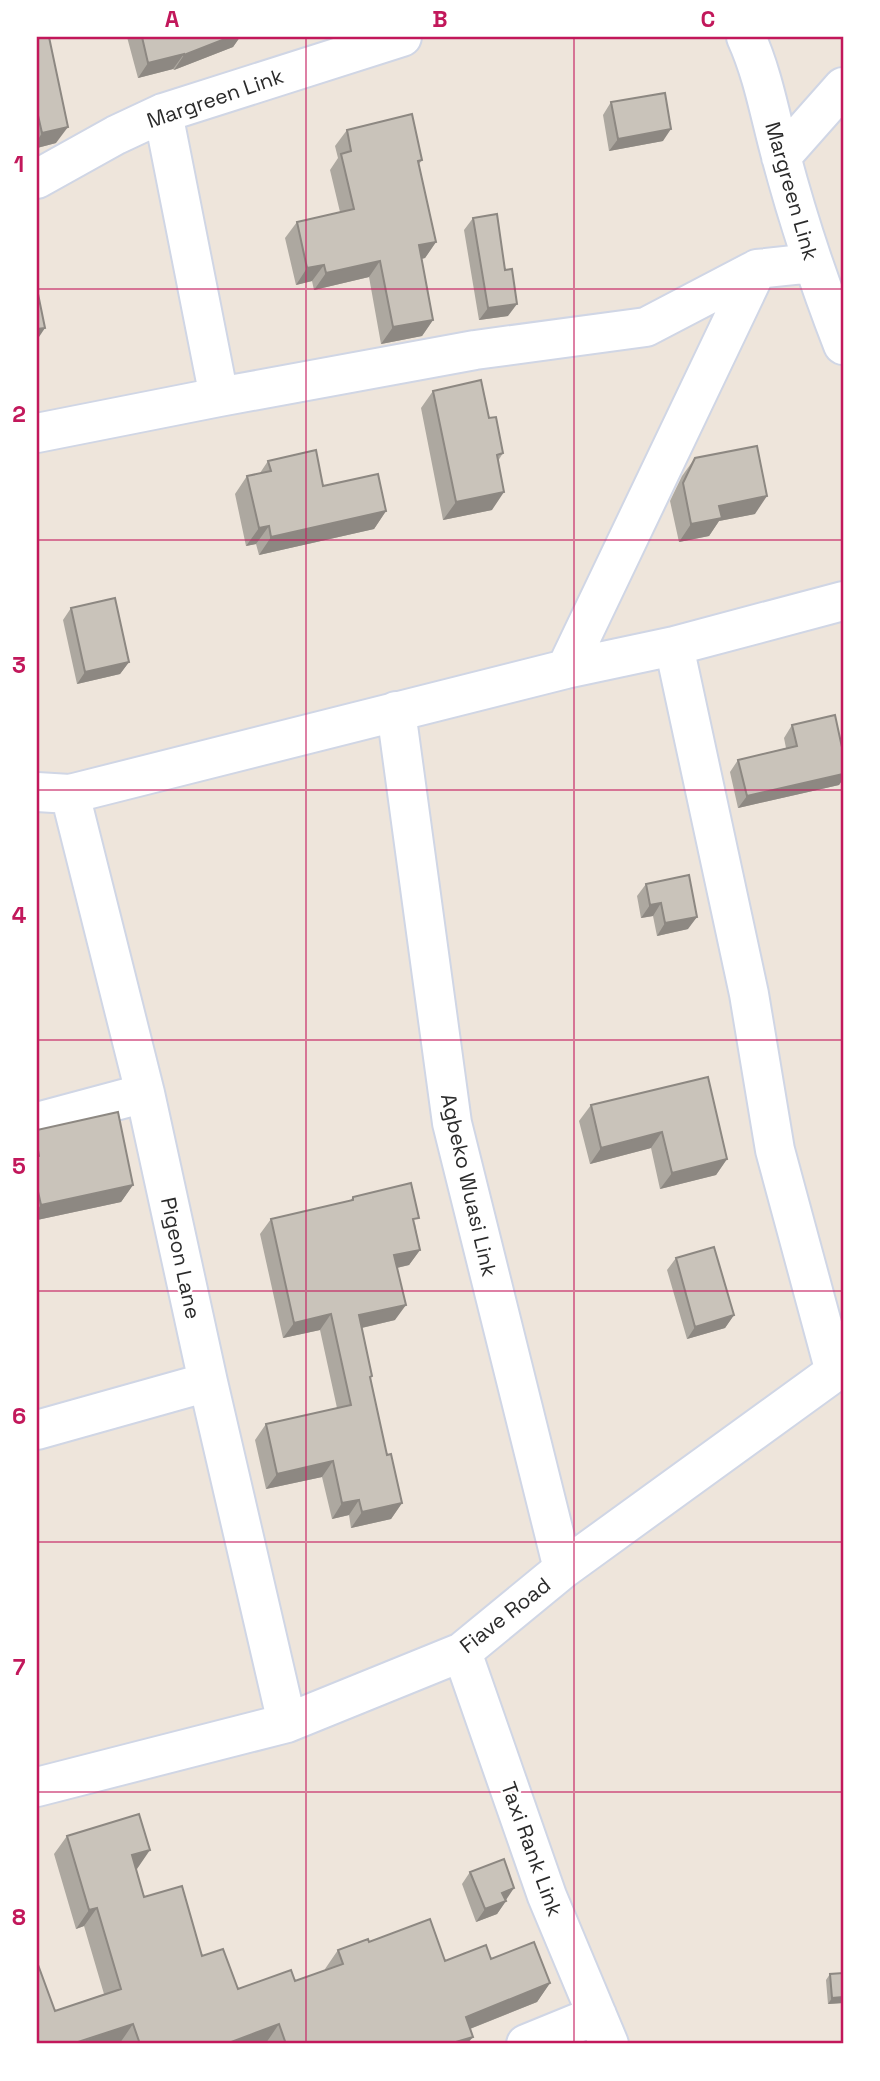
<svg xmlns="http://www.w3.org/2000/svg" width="880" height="2081" viewBox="0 0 880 2081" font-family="'Space Grotesk',sans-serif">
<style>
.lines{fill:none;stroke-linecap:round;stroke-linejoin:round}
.minor-casing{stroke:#d0d6e5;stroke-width:42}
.minor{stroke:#fff;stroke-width:38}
.wall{fill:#ada8a0}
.shaded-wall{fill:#8d8882}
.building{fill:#c9c3ba;stroke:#8d8882;stroke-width:2}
.grid{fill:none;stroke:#c2185b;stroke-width:2;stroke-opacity:0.55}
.labels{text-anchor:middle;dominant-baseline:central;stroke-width:5;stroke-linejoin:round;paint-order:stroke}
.street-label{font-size:21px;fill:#2b2b2b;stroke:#fff}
.neatline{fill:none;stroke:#c2185b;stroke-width:2.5}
.grid-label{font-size:23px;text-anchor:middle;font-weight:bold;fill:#c2185b}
</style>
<rect width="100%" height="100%" fill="#eee5db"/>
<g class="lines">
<defs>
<path id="minor" d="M 746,37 C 763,74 770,116 781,156 C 798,220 819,283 843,345
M 163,113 L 219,397
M 781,157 L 843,87
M 37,179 L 116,135 L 163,113 L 402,37
M 37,433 L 219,397 L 475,350 L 646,327 L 757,269 L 813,263
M 674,646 L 749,994 L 775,1150 L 835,1372
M 566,669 L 757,269
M 396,711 L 452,1123 L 563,1569
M 37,792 L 70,794 L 566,669 L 674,646 L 843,601
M 70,794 L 145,1093 L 208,1382 L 287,1723
M 37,1122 L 145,1093
M 37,1430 L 208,1382
M 462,1652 L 547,1896 L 609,2044
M 37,1787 L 287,1723 L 462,1652 L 563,1569 L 843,1366
M 526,2044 L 597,2015"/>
</defs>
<use href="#minor" class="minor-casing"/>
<use href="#minor" class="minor"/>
</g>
<path class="wall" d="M 37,37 L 56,143 L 37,148 Z
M 127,37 L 240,37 L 233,47 L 174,70 L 173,69 L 138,78 Z
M 611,102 L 663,141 L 609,151 L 603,115 Z
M 347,130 L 422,160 L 419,164 L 436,242 L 425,258 L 422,259 L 433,320 L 422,336 L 381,344 L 369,277 L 314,290 L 312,281 L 296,285 L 285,238 L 297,222 L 340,212 L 330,170 L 338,158 L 335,146 Z
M 473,218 L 508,316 L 479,320 L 464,230 Z
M 433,391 L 489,418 L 503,453 L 498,461 L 492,510 L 443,520 L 421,408 Z
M 695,458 L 755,514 L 719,521 L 709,536 L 679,542 L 670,501 L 682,476 Z
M 268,461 L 323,486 L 386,511 L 374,529 L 259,555 L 256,544 L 246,546 L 235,494 L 247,476 L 260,473 Z
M 71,608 L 129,662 L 120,674 L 77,684 L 63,620 Z
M 792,725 L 843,752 L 843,779 L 839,785 L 738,808 L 730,772 L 738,760 L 786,748 L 784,738 Z
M 646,884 L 688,929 L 657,936 L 653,916 L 641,918 L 637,896 Z
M 708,1077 L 727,1159 L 716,1175 L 660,1189 L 651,1148 L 590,1164 L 579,1121 L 591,1105 Z
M 37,1130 L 133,1185 L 121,1202 L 37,1220 Z
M 353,1197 L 415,1224 L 420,1250 L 409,1265 L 397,1268 L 395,1320 L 362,1328 L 370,1380 L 387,1455 L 402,1503 L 391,1519 L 351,1528 L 349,1515 L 332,1519 L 322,1477 L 266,1489 L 255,1440 L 266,1424 L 337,1408 L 320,1330 L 283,1338 L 260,1234 L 271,1219 L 350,1201 Z
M 676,1258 L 734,1315 L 725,1328 L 687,1339 L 667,1270 Z
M 67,1836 L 137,1869 L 136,1869 L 144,1897 L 202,1956 L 238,1989 L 295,1981 L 325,1970 L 325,1969 L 338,1950 L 369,1942 L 445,1961 L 491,1959 L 550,1983 L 537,2002 L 470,2029 L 467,2044 L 266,2044 L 266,2043 L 262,2044 L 120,2044 L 120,2043 L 55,2011 L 104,1994 L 84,1926 L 76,1929 L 54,1854 Z
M 470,1872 L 506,1901 L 497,1914 L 476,1922 L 462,1884 Z
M 843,1973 L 843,2003 L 828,2004 L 826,1980 L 830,1974 Z"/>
<path class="shaded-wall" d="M 230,37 L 240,37 L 233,47 L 174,70 L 184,55 Z
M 184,54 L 173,69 L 138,78 L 148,63 Z
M 68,127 L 56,143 L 37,148 L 37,141 L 42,133 Z
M 671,129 L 663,141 L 609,151 L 618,139 Z
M 436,242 L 425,258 L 408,261 L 419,245 Z
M 380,261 L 369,277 L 314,290 L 326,273 Z
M 324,265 L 312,281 L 296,285 L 307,268 Z
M 517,304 L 508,316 L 479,320 L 488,308 Z
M 433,320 L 422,336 L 381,344 L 393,327 Z
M 45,328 L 37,340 L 37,329 Z
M 504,492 L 492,510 L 443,520 L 456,502 Z
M 767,496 L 755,514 L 719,521 L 709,536 L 679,542 L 691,524 L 719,506 Z
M 386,511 L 374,529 L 259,555 L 271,537 Z
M 269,526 L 256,544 L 246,546 L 259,528 Z
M 129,662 L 120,674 L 77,684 L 85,672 Z
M 843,774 L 843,779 L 839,785 L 738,808 L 747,796 Z
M 661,903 L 653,916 L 641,918 L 650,905 Z
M 697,917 L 688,929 L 657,936 L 665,923 Z
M 662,1132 L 651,1148 L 590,1164 L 601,1148 Z
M 727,1159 L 716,1175 L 660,1189 L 672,1173 Z
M 133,1185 L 121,1202 L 37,1220 L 37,1210 L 41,1205 Z
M 420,1250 L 409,1265 L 383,1271 L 394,1255 Z
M 406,1305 L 395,1320 L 348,1331 L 359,1315 Z
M 331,1314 L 320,1330 L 283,1338 L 294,1323 Z
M 734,1315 L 725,1328 L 687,1339 L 695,1327 Z
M 333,1461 L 322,1477 L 266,1489 L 277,1474 Z
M 359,1500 L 349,1515 L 332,1519 L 342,1503 Z
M 402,1503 L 391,1519 L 351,1528 L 362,1512 Z
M 150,1850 L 137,1869 L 119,1874 L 132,1855 Z
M 514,1888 L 506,1900 L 502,1893 Z
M 506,1901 L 497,1914 L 476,1922 L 485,1909 Z
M 97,1908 L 84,1926 L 76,1929 L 89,1910 Z
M 550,1983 L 537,2002 L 452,2036 L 466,2017 Z
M 843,1997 L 843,2003 L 828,2004 L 832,1998 Z
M 133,2024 L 120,2043 L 116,2044 L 74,2044 Z
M 279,2024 L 266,2043 L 262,2044 L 226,2044 Z
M 473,2037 L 467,2044 L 449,2044 Z"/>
<path class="building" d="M 37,37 L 49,37 L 68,127 L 42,133 L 37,111 Z
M 142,37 L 230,37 L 184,55 L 184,54 L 148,63 Z
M 665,93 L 671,129 L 618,139 L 611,102 Z
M 412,114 L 422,160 L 418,161 L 436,242 L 419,245 L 433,320 L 393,327 L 380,261 L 326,273 L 324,265 L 307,268 L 297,222 L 354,209 L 341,154 L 351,151 L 347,130 Z
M 497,214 L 505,270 L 512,269 L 517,304 L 488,308 L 473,218 Z
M 37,289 L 45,328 L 37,329 Z
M 481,380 L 489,418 L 496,417 L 503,453 L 497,455 L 504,492 L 456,502 L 433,391 Z
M 757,446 L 767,496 L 719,506 L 722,518 L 691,524 L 683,483 L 695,458 Z
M 316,450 L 323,486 L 378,474 L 386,511 L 271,537 L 269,526 L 259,528 L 247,476 L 271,471 L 268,461 Z
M 115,598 L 129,662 L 85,672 L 71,608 Z
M 835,715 L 843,752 L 843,774 L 747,796 L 738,760 L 797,746 L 792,725 Z
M 689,875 L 697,917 L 665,923 L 661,903 L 650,905 L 646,884 Z
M 708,1077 L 727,1159 L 672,1173 L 662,1132 L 601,1148 L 591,1105 Z
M 118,1112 L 133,1185 L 41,1205 L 37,1187 L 37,1157 L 39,1156 L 37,1144 L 37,1130 Z
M 411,1183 L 419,1218 L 413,1219 L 420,1250 L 394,1255 L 406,1305 L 359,1315 L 372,1376 L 370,1377 L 387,1455 L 391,1454 L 402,1503 L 362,1512 L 359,1500 L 342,1503 L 333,1461 L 277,1474 L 266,1424 L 351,1405 L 331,1314 L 294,1323 L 271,1219 L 353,1200 L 353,1197 Z
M 714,1247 L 734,1315 L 695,1327 L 676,1258 Z
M 139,1814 L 150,1850 L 132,1855 L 144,1897 L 182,1886 L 202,1956 L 223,1949 L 238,1989 L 291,1970 L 295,1981 L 343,1964 L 338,1950 L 368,1939 L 369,1942 L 430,1919 L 445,1961 L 486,1945 L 491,1959 L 534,1942 L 550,1983 L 466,2017 L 473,2037 L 449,2044 L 286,2044 L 279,2024 L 226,2044 L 140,2044 L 133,2024 L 75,2043 L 76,2044 L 37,2044 L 37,1962 L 55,2011 L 121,1989 L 97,1908 L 89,1910 L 67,1836 Z
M 504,1859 L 514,1888 L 502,1893 L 506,1901 L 485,1909 L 470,1872 Z
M 843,1973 L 843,1997 L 832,1998 L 830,1974 Z"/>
<path class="grid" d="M 306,37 L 306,2044M 574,37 L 574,2044M 37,289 L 843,289M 37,540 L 843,540M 37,790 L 843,790M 37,1040 L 843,1040M 37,1291 L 843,1291M 37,1542 L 843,1542M 37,1792 L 843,1792"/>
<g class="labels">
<g class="street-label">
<text transform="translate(215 98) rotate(-19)">Margreen Link</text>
<text transform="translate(792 191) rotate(74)">Margreen Link</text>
<text transform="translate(469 1185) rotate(77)">Agbeko Wuasi Link</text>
<text transform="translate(181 1258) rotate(78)">Pigeon Lane</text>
<text transform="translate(505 1615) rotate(-38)">Fiave Road</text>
<text transform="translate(532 1849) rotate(70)">Taxi Rank Link</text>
</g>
</g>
<rect width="880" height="2081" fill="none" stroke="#ffffff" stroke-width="77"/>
<rect x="38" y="38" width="804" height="2004" class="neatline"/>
<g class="grid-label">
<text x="172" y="27">A</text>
<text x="440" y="27">B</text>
<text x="708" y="27">C</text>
<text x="19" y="172">1</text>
<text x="19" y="422">2</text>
<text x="19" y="673">3</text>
<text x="19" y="923">4</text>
<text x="19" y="1174">5</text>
<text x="19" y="1424">6</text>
<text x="19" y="1675">7</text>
<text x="19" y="1925">8</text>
</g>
</svg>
